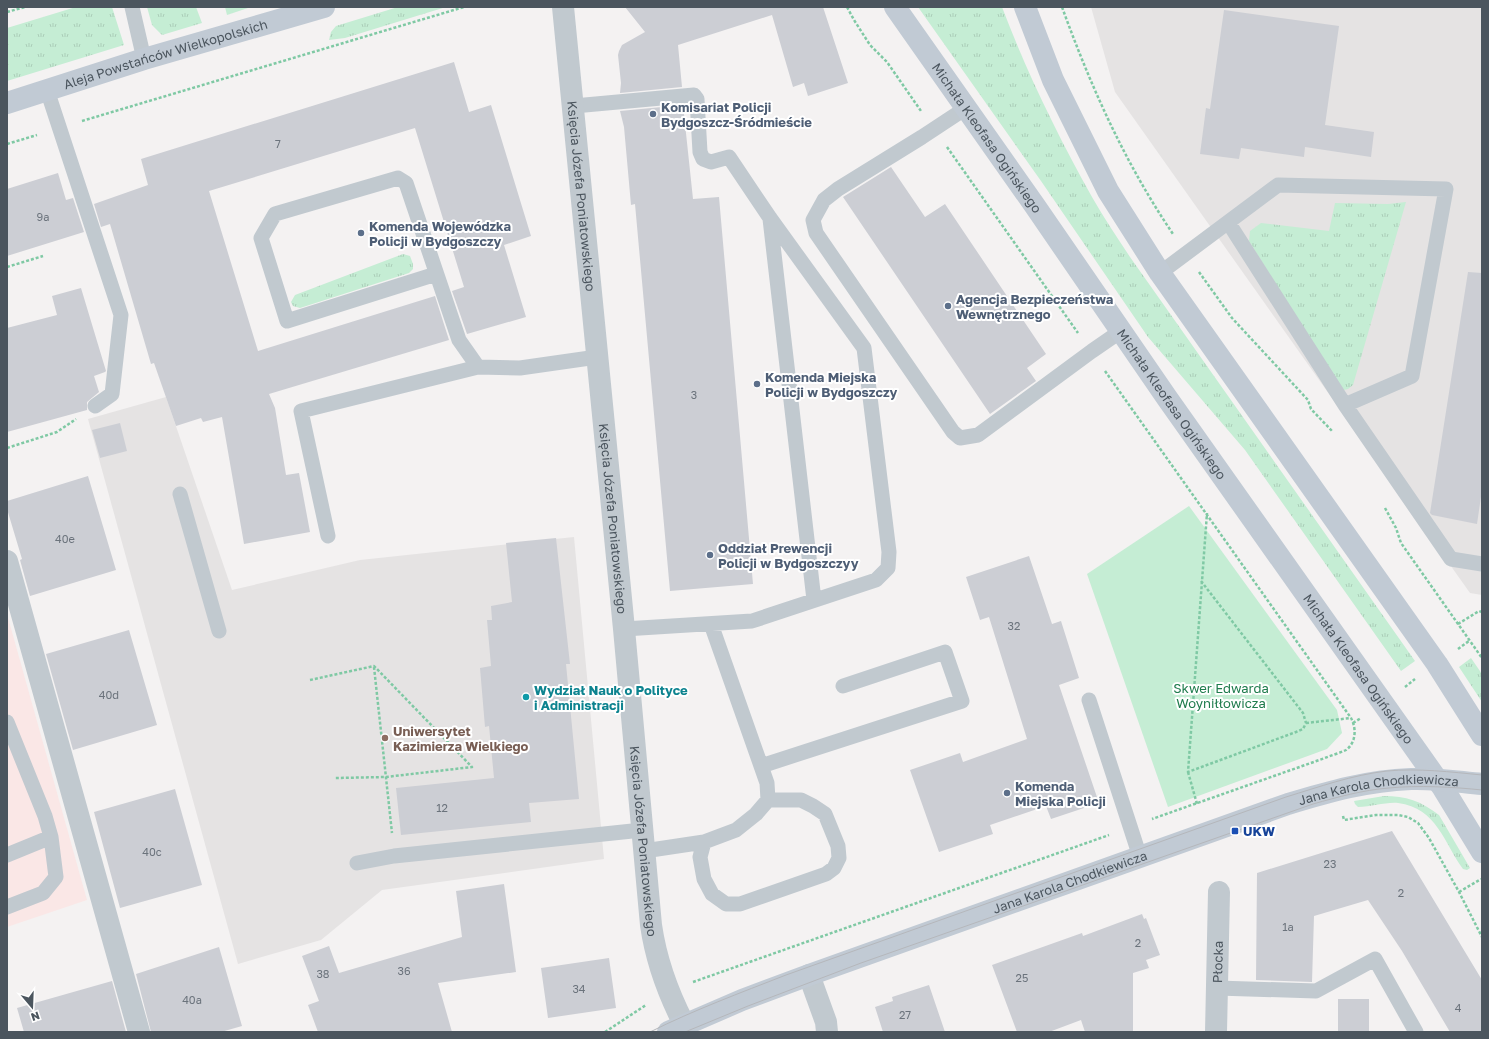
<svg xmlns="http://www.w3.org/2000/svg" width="1489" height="1039" viewBox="0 0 1489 1039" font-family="'Golos Text',sans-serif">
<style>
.education{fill:#e5e3e3}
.medical{fill:#fae7e6}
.grass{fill:url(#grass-tufts)}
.green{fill:#c5edd4}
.building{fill:#ccced4}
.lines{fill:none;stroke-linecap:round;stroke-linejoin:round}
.path{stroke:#7fc9a4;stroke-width:2.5;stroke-dasharray:3 2;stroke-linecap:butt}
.lane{stroke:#c1c9cf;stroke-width:15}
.street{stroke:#c1c9cf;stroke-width:22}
.secondary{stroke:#c1cad4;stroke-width:22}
.tram{stroke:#b5b7bb;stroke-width:1}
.service-dot{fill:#5c6f8a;stroke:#fff;stroke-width:1.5}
.culture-dot{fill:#0f9aa8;stroke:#fff;stroke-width:1.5}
.education-dot{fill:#8d6e63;stroke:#fff;stroke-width:1.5}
.transit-dot{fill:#1a4fb4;stroke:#fff;stroke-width:1.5}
.labels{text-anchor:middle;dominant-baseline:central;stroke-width:4;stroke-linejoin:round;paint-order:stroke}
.number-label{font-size:11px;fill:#6b737c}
.street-label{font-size:13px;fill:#4b555e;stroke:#fff}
.service-label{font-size:13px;font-weight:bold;fill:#4e5e75;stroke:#fff;text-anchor:start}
.park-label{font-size:13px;fill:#1f7c4d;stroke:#fff}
.culture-label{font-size:13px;font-weight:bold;fill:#0d838f;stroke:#fff;text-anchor:start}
.education-label{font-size:13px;font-weight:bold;fill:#785e54;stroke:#fff;text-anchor:start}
.transit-label{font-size:13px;font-weight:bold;fill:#164399;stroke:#fff;text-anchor:start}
</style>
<defs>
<pattern id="grass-tufts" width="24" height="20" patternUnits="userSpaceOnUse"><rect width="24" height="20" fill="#c5edd4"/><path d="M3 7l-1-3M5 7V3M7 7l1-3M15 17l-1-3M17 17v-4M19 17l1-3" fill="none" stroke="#abcdb8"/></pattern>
</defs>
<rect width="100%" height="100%" fill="#f4f2f2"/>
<path class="education" d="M 1091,7 L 1482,7 L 1482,595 L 1470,593 L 1115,92 Z
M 166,397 L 232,590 L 360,560 L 574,537 L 604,859 L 382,890 L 321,940 L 238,964 L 88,419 Z"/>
<path class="medical" d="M 7,614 L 87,900 L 7,927 Z"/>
<path class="grass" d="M 76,7 L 112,7 L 124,45 L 7,81 L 7,28 Z
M 147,7 L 196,7 L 202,23 L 162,35 L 152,25 Z
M 225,7 L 251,7 L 227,15 Z
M 398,7 L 446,7 L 345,38 L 329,40 L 331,32 L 336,26 Z
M 918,7 L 1002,7 C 1027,73 1058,136 1092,197 C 1104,218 1117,237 1130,257 L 1415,661 L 1401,671 L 1245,450 L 1148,337 L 1041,181 Z
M 1406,202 L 1353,385 L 1348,389 L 1344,390 L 1340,388 L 1249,241 L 1250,231 L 1261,223 L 1329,231 L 1335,203 L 1388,204 Z
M 403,254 L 410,256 L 413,264 L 413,269 L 409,273 L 300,308 L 293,306 L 291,302 L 295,295 Z
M 1471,658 L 1482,674 L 1482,702 L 1459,667 Z
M 1384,796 C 1406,796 1421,801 1439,815 L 1470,868 L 1467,870 L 1463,869 C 1444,843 1437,808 1398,803 C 1385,802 1372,807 1358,807 L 1355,804 L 1354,801 Z"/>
<path class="green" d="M 1189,506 L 1337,710 L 1342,733 L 1327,749 L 1168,807 L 1087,574 Z"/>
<path class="building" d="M 625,7 L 823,7 L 848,83 L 808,96 L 804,83 L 793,87 L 772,15 L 678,45 L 682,87 L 620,93 L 621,83 L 618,55 L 619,51 L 622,45 L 645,32 Z
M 1224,10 L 1339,26 L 1325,125 L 1374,132 L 1371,157 L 1305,147 L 1304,157 L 1241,148 L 1239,159 L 1200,154 L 1206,108 L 1210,109 Z
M 454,62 L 469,112 L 491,105 L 531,236 L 504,245 L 526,317 L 467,334 L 452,291 L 464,287 L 415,128 L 209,191 L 258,351 L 435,296 L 449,340 L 269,394 L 275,408 L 286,475 L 299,473 L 310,532 L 244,544 L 222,417 L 203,422 L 201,418 L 176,426 L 154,363 L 151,364 L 110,224 L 101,227 L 94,204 L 148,185 L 141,159 Z
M 683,105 L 693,199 L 719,197 L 753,584 L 670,591 L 635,204 L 631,205 L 624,127 L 620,111 Z
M 891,167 L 925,217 L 945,204 L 1046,354 L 1027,368 L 1036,381 L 990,414 L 843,197 Z
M 58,173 L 66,200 L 73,198 L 84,232 L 7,256 L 7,189 Z
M 1468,272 L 1482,273 L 1482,490 L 1477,524 L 1432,515 L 1430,513 Z
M 81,288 L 106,371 L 105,372 L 94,376 L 99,392 L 87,402 L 87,410 L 7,432 L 7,328 L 57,315 L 52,296 Z
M 120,423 L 127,451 L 100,458 L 92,430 Z
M 88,476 L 116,570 L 30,596 L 20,560 L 22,559 L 7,509 L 7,501 Z
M 556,538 L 570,664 L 566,664 L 579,799 L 529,803 L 531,822 L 401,835 L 396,788 L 494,778 L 489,726 L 485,727 L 480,668 L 491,666 L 487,620 L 492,620 L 491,606 L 512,602 L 506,543 Z
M 1029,556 L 1052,624 L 1061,621 L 1079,678 L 1059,685 L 1099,803 L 1051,819 L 1046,806 L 990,825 L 993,834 L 939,852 L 910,770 L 960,753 L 963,762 L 1027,739 L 989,617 L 980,620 L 966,577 Z
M 129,630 L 157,725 L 73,750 L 46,654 Z
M 175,789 L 202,885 L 120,908 L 94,812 Z
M 1392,831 L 1482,980 L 1482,1032 L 1450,1032 L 1402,951 L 1368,900 L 1314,916 L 1312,982 L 1256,980 L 1257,873 Z
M 504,884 L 516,972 L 438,983 L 452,1032 L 318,1032 L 308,1005 L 319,1001 L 302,956 L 329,946 L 339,973 L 462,937 L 456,891 Z
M 1142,914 L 1144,919 L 1146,918 L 1160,955 L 1146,960 L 1149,968 L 1133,973 L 1133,1032 L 1085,1032 L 1081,1020 L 1049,1032 L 1017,1032 L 992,965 L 1082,933 L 1083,936 Z
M 219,947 L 242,1026 L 221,1032 L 151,1032 L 136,974 Z
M 609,958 L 616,1008 L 548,1018 L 541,968 Z
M 112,981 L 126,1032 L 24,1032 L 17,1008 Z
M 929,985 L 945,1032 L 883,1032 L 875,1007 L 893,1001 L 892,997 Z
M 1338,999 L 1369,999 L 1369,1032 L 1338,1032 Z"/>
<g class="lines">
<path class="path" d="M 847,7 L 854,20 L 870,45 L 887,62 L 921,111
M 1062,7 C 1091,87 1125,163 1173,234
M 7,12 L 25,7
M 82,121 L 464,7
M 7,144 L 37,135
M 947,147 L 1078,333
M 7,267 L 43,256
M 1199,272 L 1232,318 L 1308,400 L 1311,409 L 1333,432
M 1105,371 L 1351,718 C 1356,727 1357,742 1346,750 C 1340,753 1332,755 1325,758 L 1152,819
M 7,448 L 57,432 L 76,419
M 1385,508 L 1396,528 L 1401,543 L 1482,658
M 1201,581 L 1303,713 L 1306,723 L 1303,729 L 1296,732 L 1188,772 L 1207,513
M 1458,624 L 1479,611 L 1482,612
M 1458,649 L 1469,641
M 374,667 L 392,833
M 310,680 L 374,666 L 472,767 L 386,777 L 335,778
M 1405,687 L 1415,679
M 1306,723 L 1351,718
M 1353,723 L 1361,718
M 1188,772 L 1197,804
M 1343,816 L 1344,820 L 1376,815 L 1398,815 L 1408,817 L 1418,823 L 1429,838 L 1459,892 L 1482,937
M 1459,892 L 1481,879
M 693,982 L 1109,835
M 605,1032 L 646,1005"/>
<path class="lane" d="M 132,7 L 144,59
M 47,90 L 121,315 L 112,394 L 95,406
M 574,106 L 694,95 L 697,99 L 700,152 L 703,159 L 711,162 L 729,157 L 770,218 L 864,348 L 889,552 L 888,568 L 876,580 L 752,621 L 624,629
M 966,108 L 922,137 L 838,189 L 824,200 L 813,220 L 816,233 L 953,432 L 960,438 L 978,435 L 1092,351 L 1121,331
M 770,219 L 814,600
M 1160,273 L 1278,185 L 1446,189 L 1412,376 L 1345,405 L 1228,222
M 436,274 L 287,321 L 261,238 L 275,214 L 398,178 L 406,183 L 459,340 L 478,367 L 520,368 L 597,357
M 1345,405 L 1451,559 L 1482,564
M 180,494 L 219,631
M 328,536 L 301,411 L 478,367
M 1089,700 L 1140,857
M 7,722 L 45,816 L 51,837 L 56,877 L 43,893 L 7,907
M 761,766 L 962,701 L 945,652 L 843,686
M 704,842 L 700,857 L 704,879 L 712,894 L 726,904 L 740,904 L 826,874 L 834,868 L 839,858 L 838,846 L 825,814 L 813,806 L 801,800 L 768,800
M 644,851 L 704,842 L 736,830 L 756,814 L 768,800 L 767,783 L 711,624
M 7,855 L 51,837
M 357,863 L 394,856 L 642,830
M 1217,988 L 1316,991 L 1375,959 L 1416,1032"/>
<g class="street">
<path id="s1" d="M 563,7 L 624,629 L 651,925 C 656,960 668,993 684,1024"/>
<path d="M 7,561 L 139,1032"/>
<path d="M 809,975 L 826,1022 L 827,1032"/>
<path id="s2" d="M 1216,1032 L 1219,892"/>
</g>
<g class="secondary">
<path id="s3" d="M 895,7 L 1035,206 L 1167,398 L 1443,788 L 1482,852"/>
<path d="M 1025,7 L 1053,80 L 1108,191 L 1160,273 L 1437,664 L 1482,735"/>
<path id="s4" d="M 7,103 L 144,59 L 324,7"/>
<path id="s5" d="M 668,1032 L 742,1000 L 809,975 L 1288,804 C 1331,791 1366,781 1411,779 C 1435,778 1459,782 1482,784"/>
</g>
<path class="tram" d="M 650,1032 C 694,1010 740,993 786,975 L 1286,797 C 1319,787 1352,775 1387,771 C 1418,768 1451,772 1482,775
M 685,1032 L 748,1006 L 861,963 L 1313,804 C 1338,797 1363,790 1389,788 C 1417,785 1454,787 1482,790"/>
</g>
<g class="service-dot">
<circle cx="653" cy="114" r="4"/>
<circle cx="361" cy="233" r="4"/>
<circle cx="948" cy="306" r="4"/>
<circle cx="757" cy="384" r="4"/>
<circle cx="710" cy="555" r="4"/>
<circle cx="1007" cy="793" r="4"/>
</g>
<circle class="culture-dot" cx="526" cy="697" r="4"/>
<circle class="education-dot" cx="385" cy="738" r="4"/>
<rect class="transit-dot" x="1231" y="827" width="8" height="8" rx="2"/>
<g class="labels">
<g class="number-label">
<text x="278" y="143">7</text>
<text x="43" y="216">9a</text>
<text x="694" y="394">3</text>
<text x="65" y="538">40e</text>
<text x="1014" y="625">32</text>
<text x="109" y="694">40d</text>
<text x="442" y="807">12</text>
<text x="152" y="851">40c</text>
<text x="1330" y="863">23</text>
<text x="1401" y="892">2</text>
<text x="1288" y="926">1a</text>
<text x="1138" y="942">2</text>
<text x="404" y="970">36</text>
<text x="323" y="973">38</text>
<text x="1022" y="977">25</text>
<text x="579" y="988">34</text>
<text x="192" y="999">40a</text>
<text x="1458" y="1007">4</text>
<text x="905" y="1014">27</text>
</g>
<g class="street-label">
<text stroke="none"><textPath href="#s4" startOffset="166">Aleja Powstańców Wielkopolskich</textPath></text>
<text stroke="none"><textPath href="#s3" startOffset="160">Michała Kleofasa Ogińskiego</textPath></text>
<text stroke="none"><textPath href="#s1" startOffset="190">Księcia Józefa Poniatowskiego</textPath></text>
<text stroke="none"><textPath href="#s3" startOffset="484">Michała Kleofasa Ogińskiego</textPath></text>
<text stroke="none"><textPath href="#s1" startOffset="514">Księcia Józefa Poniatowskiego</textPath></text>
<text stroke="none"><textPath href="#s3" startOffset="808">Michała Kleofasa Ogińskiego</textPath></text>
<text stroke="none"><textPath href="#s5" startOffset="753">Jana Karola Chodkiewicza</textPath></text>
<text stroke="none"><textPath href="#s1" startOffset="838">Księcia Józefa Poniatowskiego</textPath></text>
<text stroke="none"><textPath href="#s5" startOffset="429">Jana Karola Chodkiewicza</textPath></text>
<text stroke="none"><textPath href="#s2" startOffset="70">Płocka</textPath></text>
</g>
<g class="service-label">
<text x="661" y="107">Komisariat Policji<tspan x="661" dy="15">Bydgoszcz-Śródmieście</tspan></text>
<text x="369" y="226">Komenda Wojewódzka<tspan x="369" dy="15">Policji w Bydgoszczy</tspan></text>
<text x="956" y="299">Agencja Bezpieczeństwa<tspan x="956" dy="15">Wewnętrznego</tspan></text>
<text x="765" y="377">Komenda Miejska<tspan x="765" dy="15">Policji w Bydgoszczy</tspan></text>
<text x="718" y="548">Oddział Prewencji<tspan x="718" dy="15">Policji w Bydgoszczyy</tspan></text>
<text x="1015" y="786">Komenda<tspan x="1015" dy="15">Miejska Policji</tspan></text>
</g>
<g class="park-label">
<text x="1221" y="688">Skwer Edwarda<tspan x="1221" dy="15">Woyniłłowicza</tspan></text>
</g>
<g class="culture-label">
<text x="534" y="690">Wydział Nauk o Polityce<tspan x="534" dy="15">i Administracji</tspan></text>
</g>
<g class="education-label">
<text x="393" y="731">Uniwersytet<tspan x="393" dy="15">Kazimierza Wielkiego</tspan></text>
</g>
<g class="transit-label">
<text x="1243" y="831">UKW</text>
</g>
</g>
<rect width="1489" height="1039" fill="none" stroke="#4b555e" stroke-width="16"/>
<g transform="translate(32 1007) rotate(161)" stroke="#ffffff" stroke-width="3" paint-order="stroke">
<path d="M0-3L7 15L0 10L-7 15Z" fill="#4b555e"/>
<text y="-6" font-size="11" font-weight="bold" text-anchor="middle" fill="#4b555e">N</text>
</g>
</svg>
